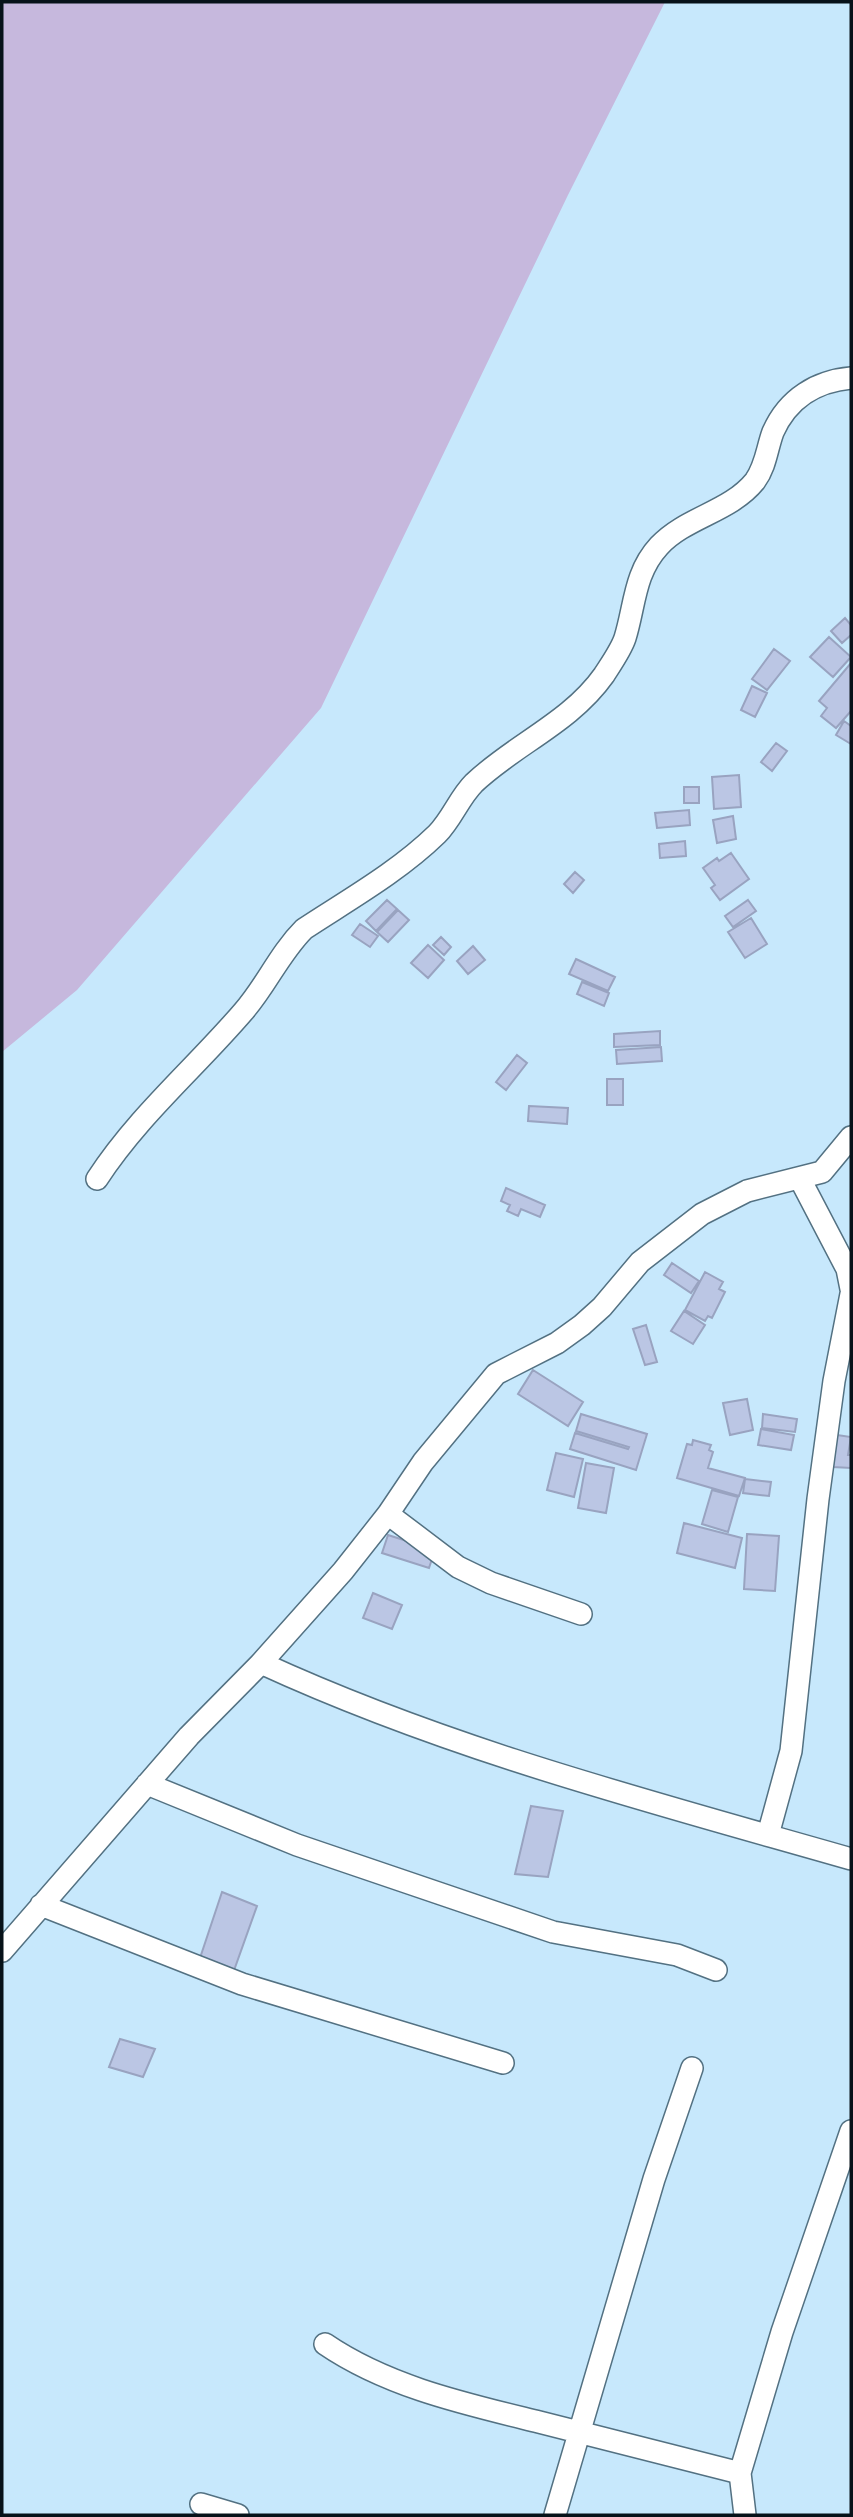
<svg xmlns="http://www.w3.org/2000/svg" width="853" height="2517" viewBox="0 0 853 2517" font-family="'Zilla Slab',serif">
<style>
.green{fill:#c6b8dd}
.building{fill:#bbc6e4;stroke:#99a3c0;stroke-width:2}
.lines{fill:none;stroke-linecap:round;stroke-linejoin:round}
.minor-casing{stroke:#537182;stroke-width:24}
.minor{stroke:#fff;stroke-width:21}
</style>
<rect width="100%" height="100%" fill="#c7e8fc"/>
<path class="green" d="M 2,2 L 665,2 L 568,195 L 321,708 L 77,990 L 2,1052 Z"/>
<path class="building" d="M 845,618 L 851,625 L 851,635 L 842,643 L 831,631 Z
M 829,637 L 851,657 L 833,677 L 810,657 Z
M 774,649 L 790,661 L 767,690 L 752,679 Z
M 851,663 L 851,711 L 836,728 L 821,716 L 827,708 L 819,701 Z
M 752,686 L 767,693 L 755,717 L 741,710 Z
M 844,721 L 851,726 L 851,744 L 836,735 Z
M 776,743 L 787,751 L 772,771 L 761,762 Z
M 739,775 L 741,807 L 714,809 L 712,777 Z
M 684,787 L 699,787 L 699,803 L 684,803 Z
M 689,810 L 690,825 L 657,828 L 655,813 Z
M 733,816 L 736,839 L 717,843 L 713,820 Z
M 685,841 L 686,856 L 660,858 L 659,844 Z
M 731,853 L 749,879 L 720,900 L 711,888 L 715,885 L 703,868 L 717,858 L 719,861 Z
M 575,872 L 584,880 L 573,893 L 564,884 Z
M 387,900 L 397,909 L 376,931 L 366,921 Z
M 748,900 L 756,911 L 733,927 L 725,916 Z
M 398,910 L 409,920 L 388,942 L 377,932 Z
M 751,918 L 767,944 L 745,958 L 728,932 Z
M 360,924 L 378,936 L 370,947 L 352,935 Z
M 441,937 L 451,947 L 444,955 L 433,945 Z
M 428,945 L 444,960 L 428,978 L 411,963 Z
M 473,946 L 485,960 L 468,974 L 457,961 Z
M 576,959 L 615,977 L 608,991 L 569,974 Z
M 582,982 L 609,993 L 604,1006 L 577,994 Z
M 660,1031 L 660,1045 L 614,1047 L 614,1034 Z
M 661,1047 L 662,1061 L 617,1064 L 616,1050 Z
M 517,1055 L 527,1063 L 506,1090 L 496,1082 Z
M 607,1079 L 623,1079 L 623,1105 L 607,1105 Z
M 529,1106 L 568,1108 L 567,1124 L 528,1121 Z
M 506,1188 L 545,1205 L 540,1217 L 521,1209 L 518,1216 L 507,1211 L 510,1205 L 501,1201 Z
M 672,1263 L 699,1281 L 691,1293 L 664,1275 Z
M 705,1272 L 723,1282 L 719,1289 L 725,1292 L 712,1318 L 708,1316 L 705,1321 L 685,1310 Z
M 684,1311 L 705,1325 L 693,1344 L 671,1331 Z
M 646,1325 L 657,1362 L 645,1365 L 633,1329 Z
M 533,1370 L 583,1402 L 568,1426 L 518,1394 Z
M 747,1399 L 753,1430 L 730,1435 L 723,1403 Z
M 581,1414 L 647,1434 L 636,1470 L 570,1449 L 575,1433 L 628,1449 L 629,1447 L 576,1431 Z
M 763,1414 L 797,1419 L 795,1432 L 762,1428 Z
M 761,1429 L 794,1435 L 791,1450 L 758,1445 Z
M 837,1435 L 851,1437 L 848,1455 L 851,1455 L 851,1468 L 833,1467 Z
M 693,1440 L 711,1445 L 709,1450 L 713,1452 L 708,1468 L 745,1478 L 739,1496 L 677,1478 L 687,1444 L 692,1445 Z
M 556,1453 L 583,1459 L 574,1497 L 547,1490 Z
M 586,1463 L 614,1468 L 606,1513 L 578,1508 Z
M 745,1479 L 771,1482 L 769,1496 L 743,1493 Z
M 712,1490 L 738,1497 L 728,1532 L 702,1524 Z
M 684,1523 L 742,1538 L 735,1568 L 677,1553 Z
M 747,1534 L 779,1536 L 775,1591 L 744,1589 Z
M 388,1535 L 435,1550 L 429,1568 L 382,1553 Z
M 373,1593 L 402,1605 L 392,1629 L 363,1618 Z
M 531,1806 L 563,1811 L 548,1877 L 515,1874 Z
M 222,1892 L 257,1906 L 232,1976 L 200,1958 Z
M 120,2039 L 155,2049 L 143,2077 L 109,2067 Z"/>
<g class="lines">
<defs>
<path id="minor" d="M 97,1179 C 138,1116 195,1068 243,1012 C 266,986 279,954 304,929 C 348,900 398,872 437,834 C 452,819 459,798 474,783 C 515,744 570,723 604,675 C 611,664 621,650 625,638 C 635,606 634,573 659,546 C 686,517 730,512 755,481 C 766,466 767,448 773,432 C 788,398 817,381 851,378
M 800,1179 L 847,1269 L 851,1289
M 388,1514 L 458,1567 L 491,1583 L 581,1614
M 261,1663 C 450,1750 652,1802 851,1859
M 147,1784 L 297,1845 L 553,1932 L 677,1955 L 716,1970
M 768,1835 L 791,1751 L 818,1499 L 834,1381 L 851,1294
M 41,1905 L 242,1984 L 503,2063
M 2,1951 L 189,1736 L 261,1663 L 343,1571 L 388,1514 L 423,1462 L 496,1374 L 557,1343 L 582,1325 L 602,1307 L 640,1262 L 702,1214 L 747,1191 L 822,1172 L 851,1137
M 325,2344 C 388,2387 466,2404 539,2422 C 606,2439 673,2456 740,2473 L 782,2332 L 851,2131
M 740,2473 L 745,2515
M 201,2504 L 238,2515
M 555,2515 L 654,2179 L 692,2068"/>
</defs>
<use href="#minor" class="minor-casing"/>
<use href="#minor" class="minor"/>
</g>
<rect width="853" height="2517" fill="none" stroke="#071219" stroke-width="7"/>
</svg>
